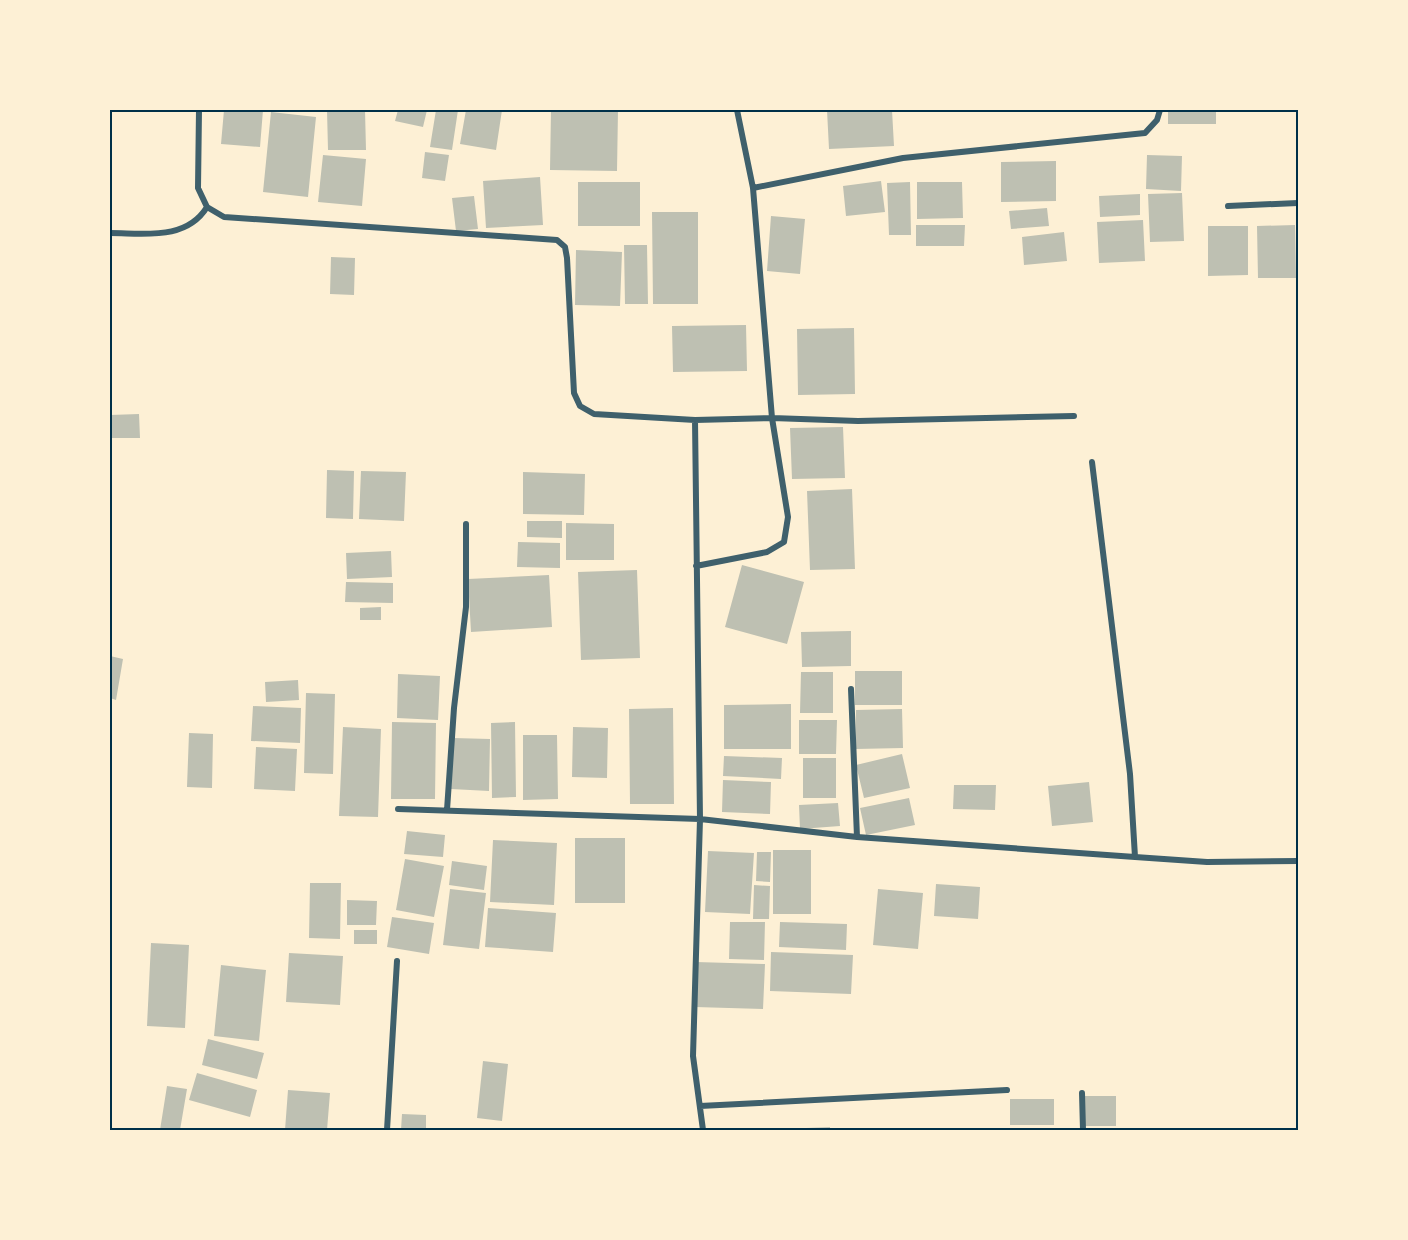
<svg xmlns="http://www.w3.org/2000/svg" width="1408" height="1240" viewBox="0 0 1408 1240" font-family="Raleway,sans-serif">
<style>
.building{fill:#bec0b2}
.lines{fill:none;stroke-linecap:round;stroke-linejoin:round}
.minor{stroke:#3f606c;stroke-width:6}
.neatline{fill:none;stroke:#003049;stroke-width:2}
</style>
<rect width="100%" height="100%" fill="#fdf0d5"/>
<path class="building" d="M 224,110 L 263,110 L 260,147 L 221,144 Z
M 327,110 L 365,110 L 366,150 L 328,150 Z
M 398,110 L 427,110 L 423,127 L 395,121 Z
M 436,110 L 458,110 L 452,150 L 430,147 Z
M 466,110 L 502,110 L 496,150 L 460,144 Z
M 551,110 L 618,110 L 617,171 L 550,170 Z
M 827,110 L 892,110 L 894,146 L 829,149 Z
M 1106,110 L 1142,110 L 1142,112 L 1106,112 Z
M 1168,110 L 1216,110 L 1216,124 L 1168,124 Z
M 271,112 L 316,117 L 308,197 L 263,192 Z
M 425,152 L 449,155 L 445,181 L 422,178 Z
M 323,155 L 366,159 L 362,206 L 318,202 Z
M 1147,155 L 1182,156 L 1181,191 L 1146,189 Z
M 1056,161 L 1056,201 L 1001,202 L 1001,162 Z
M 540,177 L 543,225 L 486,228 L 483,181 Z
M 881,181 L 885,212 L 846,216 L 843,186 Z
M 578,182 L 640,182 L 640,226 L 578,226 Z
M 910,182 L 911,235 L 889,235 L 887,183 Z
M 917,182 L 962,182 L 963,218 L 917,219 Z
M 1182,193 L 1184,241 L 1150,242 L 1148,194 Z
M 1140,194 L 1140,215 L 1100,217 L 1099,196 Z
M 474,196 L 478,229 L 456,231 L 452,198 Z
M 1047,208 L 1049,226 L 1011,229 L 1009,211 Z
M 652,212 L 698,212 L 698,304 L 653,304 Z
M 771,216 L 805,219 L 800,274 L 767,271 Z
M 1143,220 L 1145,261 L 1099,263 L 1097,222 Z
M 916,225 L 965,225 L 964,246 L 916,246 Z
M 1295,225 L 1296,278 L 1258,278 L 1257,226 Z
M 1208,226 L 1248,226 L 1248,275 L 1208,276 Z
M 1064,232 L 1067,261 L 1024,265 L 1022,237 Z
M 624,245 L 647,245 L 648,304 L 625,304 Z
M 576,250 L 622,252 L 620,306 L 575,305 Z
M 331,257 L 355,258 L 354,295 L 330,294 Z
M 746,325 L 747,371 L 673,372 L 672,326 Z
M 854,328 L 855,394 L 798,395 L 797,329 Z
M 139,414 L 140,438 L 110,438 L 110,415 Z
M 843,427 L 845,478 L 792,479 L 790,428 Z
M 327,470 L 354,471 L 353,519 L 326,518 Z
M 361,471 L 406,472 L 404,521 L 359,519 Z
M 523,472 L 585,474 L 584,515 L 523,514 Z
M 852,489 L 855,569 L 810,570 L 807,491 Z
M 527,521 L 562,521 L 562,538 L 527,537 Z
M 566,523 L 614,524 L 614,560 L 566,560 Z
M 518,542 L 560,543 L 560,568 L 517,567 Z
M 391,551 L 392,577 L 347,579 L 346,553 Z
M 742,565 L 804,582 L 787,644 L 725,627 Z
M 637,570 L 640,658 L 581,660 L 578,572 Z
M 549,575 L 552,627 L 471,632 L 468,579 Z
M 346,582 L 393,583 L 393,603 L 345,602 Z
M 381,607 L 381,620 L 360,620 L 360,608 Z
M 851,631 L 851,666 L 802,667 L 801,632 Z
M 110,656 L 123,659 L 116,700 L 110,698 Z
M 855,671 L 902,671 L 902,705 L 855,705 Z
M 801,672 L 833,672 L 833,713 L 800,713 Z
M 398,674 L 440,676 L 438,720 L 397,718 Z
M 298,680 L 299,700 L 266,702 L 265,682 Z
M 306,693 L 335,694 L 333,774 L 304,773 Z
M 791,704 L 791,749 L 724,749 L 724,705 Z
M 253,706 L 301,708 L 300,743 L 251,741 Z
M 673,708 L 674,804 L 630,804 L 629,709 Z
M 902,709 L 903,748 L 856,749 L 856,710 Z
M 799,720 L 837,720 L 836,754 L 799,754 Z
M 392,722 L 436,723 L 435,799 L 391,799 Z
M 515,722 L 516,797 L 492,798 L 491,723 Z
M 343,727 L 381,729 L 378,817 L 339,816 Z
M 573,727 L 608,728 L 607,778 L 572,777 Z
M 189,733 L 213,734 L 212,788 L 187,787 Z
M 523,735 L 557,735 L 558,799 L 523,800 Z
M 453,738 L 490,739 L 489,791 L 451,789 Z
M 256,747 L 297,749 L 295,791 L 254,789 Z
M 902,754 L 910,788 L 864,798 L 856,765 Z
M 724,756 L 782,758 L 781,779 L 723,776 Z
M 803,758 L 836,758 L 836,798 L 803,798 Z
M 723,780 L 771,782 L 770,814 L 722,812 Z
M 1089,782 L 1093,822 L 1052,826 L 1048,786 Z
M 954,785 L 996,785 L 995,810 L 953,809 Z
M 909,798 L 915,825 L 866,835 L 860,808 Z
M 838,803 L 840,826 L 800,829 L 799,805 Z
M 407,831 L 445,835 L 443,857 L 404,854 Z
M 575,838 L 625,838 L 625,903 L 575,903 Z
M 493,840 L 557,843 L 554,905 L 490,902 Z
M 773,850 L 811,850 L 811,914 L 773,914 Z
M 708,851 L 754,853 L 750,914 L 705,912 Z
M 757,852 L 771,852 L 770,882 L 756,881 Z
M 405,859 L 444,866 L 434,917 L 396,910 Z
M 452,861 L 487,866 L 484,890 L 449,885 Z
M 310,883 L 341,883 L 340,939 L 309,938 Z
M 936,884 L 980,887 L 978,919 L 934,916 Z
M 754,885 L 770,886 L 769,919 L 753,919 Z
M 450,889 L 486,893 L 479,949 L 443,945 Z
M 878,889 L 923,893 L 918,949 L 873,945 Z
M 347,900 L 377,901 L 376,925 L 347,925 Z
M 488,908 L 556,913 L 553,952 L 485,947 Z
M 392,917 L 434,923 L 429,954 L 387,947 Z
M 730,922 L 765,922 L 764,960 L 729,959 Z
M 780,922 L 847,924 L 846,950 L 779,947 Z
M 354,930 L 377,930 L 377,944 L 354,944 Z
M 151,943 L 189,945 L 185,1028 L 147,1026 Z
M 771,952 L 853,955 L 851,994 L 770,991 Z
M 289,953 L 343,956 L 340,1005 L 286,1002 Z
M 696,962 L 765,964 L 763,1009 L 695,1007 Z
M 221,965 L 266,970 L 259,1041 L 214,1036 Z
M 208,1039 L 264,1053 L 257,1079 L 202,1065 Z
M 483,1061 L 508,1064 L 502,1121 L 477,1118 Z
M 197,1073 L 257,1090 L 250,1117 L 189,1100 Z
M 167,1086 L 187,1089 L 180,1130 L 160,1130 Z
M 288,1090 L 330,1093 L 327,1130 L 285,1130 Z
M 1085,1096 L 1116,1096 L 1116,1126 L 1085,1126 Z
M 1010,1099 L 1054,1099 L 1054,1125 L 1010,1125 Z
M 402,1114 L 426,1115 L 426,1130 L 401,1130 Z
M 830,1127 L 830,1130 L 806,1130 L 806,1128 Z"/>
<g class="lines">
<path class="minor" d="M 199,110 L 198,188 L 207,207 L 224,217 L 557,240 L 565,247 L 567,258 L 574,393 L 580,406 L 594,414 L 695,420
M 753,188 L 903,158 L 1145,133 L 1157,120 L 1160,110
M 1228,206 L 1298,203
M 110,233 C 144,233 186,241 207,207
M 1092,462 L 1130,774 L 1135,857
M 696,566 L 767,552 L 784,542 L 788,517 L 772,418 L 858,421 L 1074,416
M 851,689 L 857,837
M 398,809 L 700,819 L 857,837 L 1135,857 L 1207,862 L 1298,861
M 447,810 L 454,708 L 466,607 L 466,524
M 1082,1093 L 1083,1130
M 700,1106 L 1007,1090
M 387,1130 L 397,961
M 703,1130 L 693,1056 L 700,819 L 695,420 L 772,418 L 753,188 L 737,110"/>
</g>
<rect width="1408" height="1240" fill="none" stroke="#fdf0d5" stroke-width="222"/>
<rect x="111" y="111" width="1186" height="1018" class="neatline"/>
</svg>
